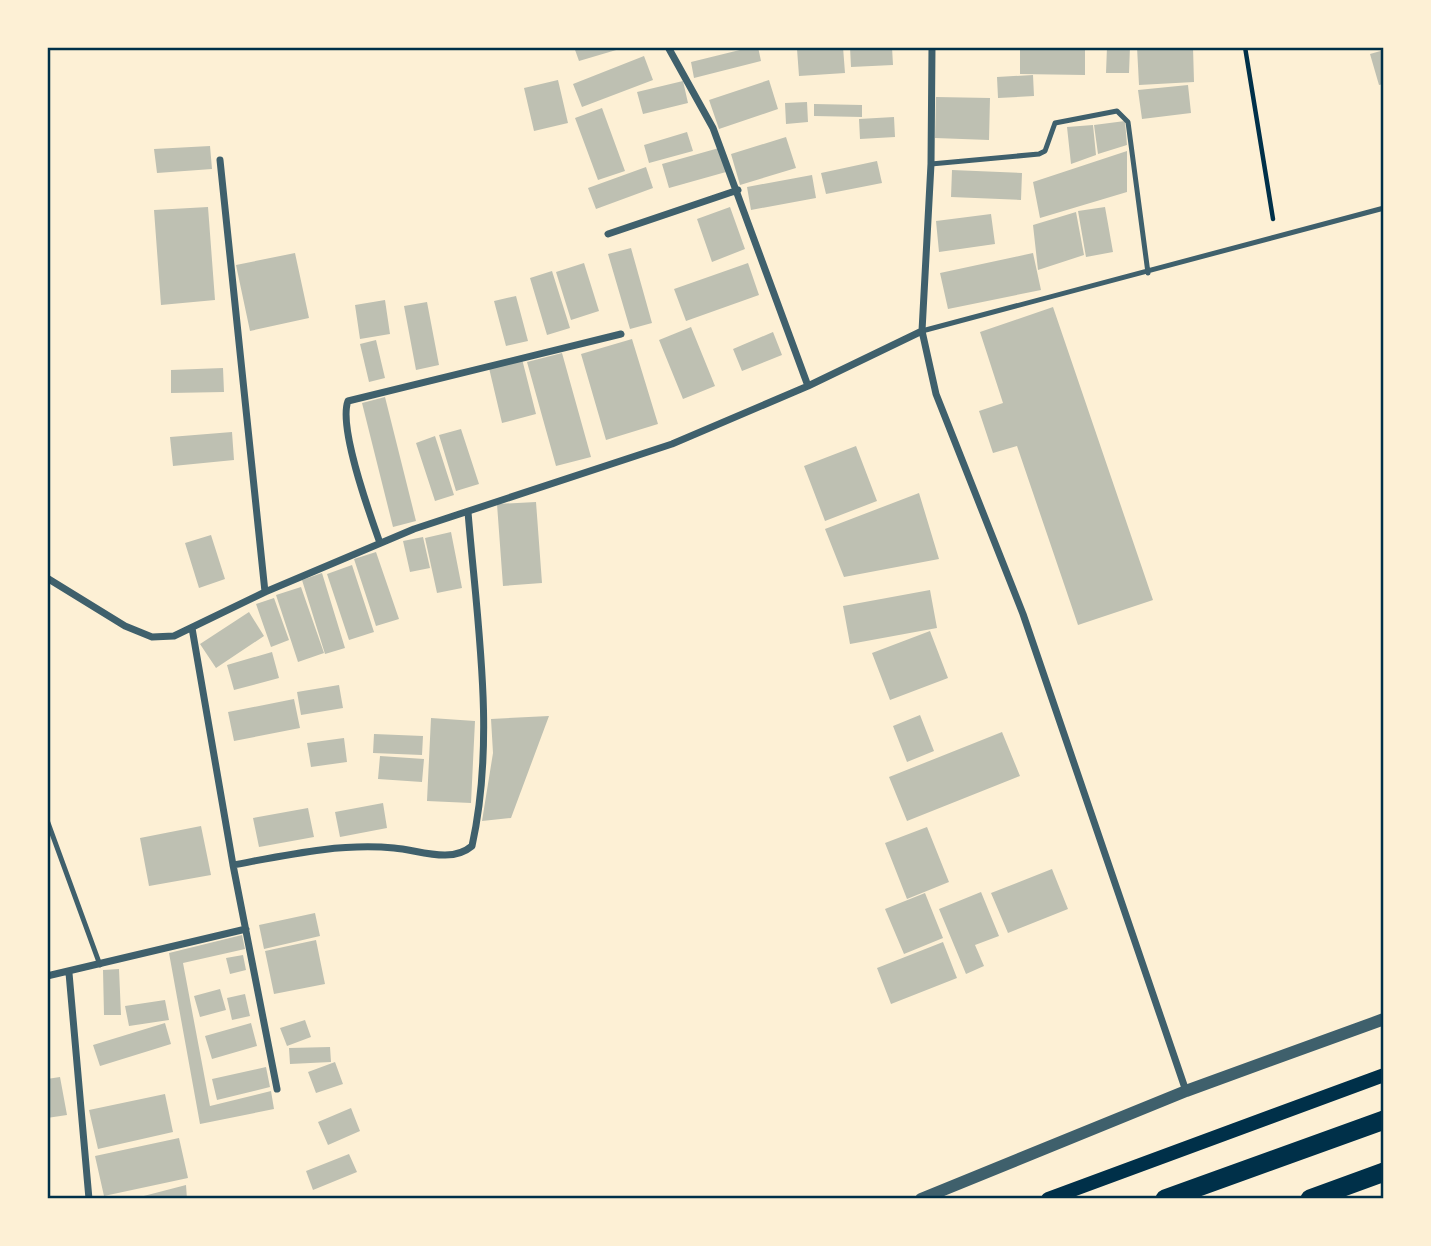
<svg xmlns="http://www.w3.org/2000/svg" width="1431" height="1246" viewBox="0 0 1431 1246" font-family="Raleway,sans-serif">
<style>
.building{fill:#bec0b2}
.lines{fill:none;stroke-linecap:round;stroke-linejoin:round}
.path{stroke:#003049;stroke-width:4.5}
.service{stroke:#3f606c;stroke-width:5}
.minor{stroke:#3f606c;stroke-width:7}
.tertiary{stroke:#3f606c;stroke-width:12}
.secondary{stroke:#003049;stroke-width:14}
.trunk{stroke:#003049;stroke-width:19}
.neatline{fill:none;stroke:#003049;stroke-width:2.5}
</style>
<rect width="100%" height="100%" fill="#fdf0d5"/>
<path class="building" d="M 574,47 L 623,47 L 623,48 L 579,61 Z
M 752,47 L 758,47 L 761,61 L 694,78 L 691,62 Z
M 843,47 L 845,73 L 799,76 L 797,49 Z
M 850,47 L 892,47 L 893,65 L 851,67 Z
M 1020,47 L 1085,47 L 1085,75 L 1020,74 Z
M 1107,47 L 1130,47 L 1129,73 L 1106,73 Z
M 1137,47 L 1193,47 L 1194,82 L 1139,85 Z
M 1384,50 L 1384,84 L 1379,85 L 1370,54 Z
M 644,56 L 653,80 L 582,107 L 573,84 Z
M 1033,75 L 1034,96 L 998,98 L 997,77 Z
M 558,80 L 568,123 L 534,131 L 524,88 Z
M 769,80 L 778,109 L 719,129 L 709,100 Z
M 683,81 L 688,103 L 643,114 L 637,92 Z
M 1188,85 L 1191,113 L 1142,119 L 1138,90 Z
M 936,97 L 990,98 L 989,140 L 935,138 Z
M 807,102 L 808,122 L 786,124 L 785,103 Z
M 814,104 L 862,105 L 862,117 L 814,116 Z
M 602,108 L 625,171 L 598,180 L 575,118 Z
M 894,117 L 895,137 L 860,139 L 859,119 Z
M 1125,121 L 1127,145 L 1098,154 L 1094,125 Z
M 1093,125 L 1096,155 L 1071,164 L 1067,127 Z
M 687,132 L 693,151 L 649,163 L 644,145 Z
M 786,137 L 796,168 L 740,185 L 731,154 Z
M 210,146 L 212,169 L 157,173 L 154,149 Z
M 719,148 L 726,172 L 669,188 L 662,164 Z
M 1127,151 L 1127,192 L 1040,218 L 1033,182 Z
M 877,161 L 882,183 L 826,194 L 821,173 Z
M 646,167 L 653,188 L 596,209 L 588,188 Z
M 952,170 L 1022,173 L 1021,200 L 951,197 Z
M 812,175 L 816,198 L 751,210 L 747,187 Z
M 208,207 L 215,300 L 161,305 L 154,210 Z
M 730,207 L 745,249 L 712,262 L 697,219 Z
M 1105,207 L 1113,252 L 1086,257 L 1078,211 Z
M 1076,212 L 1084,255 L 1038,270 L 1033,225 Z
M 991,214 L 995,244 L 939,252 L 936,221 Z
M 631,248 L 652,323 L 630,329 L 608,254 Z
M 295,253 L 309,318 L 250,331 L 236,265 Z
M 1033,253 L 1041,290 L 948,309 L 940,273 Z
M 584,263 L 599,311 L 571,320 L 556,272 Z
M 748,263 L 759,295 L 686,321 L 674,289 Z
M 552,271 L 570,328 L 547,335 L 530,278 Z
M 516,296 L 528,341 L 506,346 L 494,301 Z
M 385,300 L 390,334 L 360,339 L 355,305 Z
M 427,302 L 439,365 L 416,370 L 404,306 Z
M 1053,307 L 1153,600 L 1078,625 L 1017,446 L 993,453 L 979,411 L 1003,403 L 980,332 Z
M 691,327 L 715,386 L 683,399 L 659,340 Z
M 773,332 L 782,355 L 742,371 L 733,349 Z
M 632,339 L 658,424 L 606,440 L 581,354 Z
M 376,340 L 385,378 L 369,382 L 360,344 Z
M 562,353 L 591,457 L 556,466 L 527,362 Z
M 522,359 L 536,414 L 502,423 L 489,368 Z
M 223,368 L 224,392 L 171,393 L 171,370 Z
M 385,397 L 416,521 L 393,527 L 362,403 Z
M 461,429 L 479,484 L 456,491 L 439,435 Z
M 232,432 L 234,460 L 173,466 L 170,437 Z
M 435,436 L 454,495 L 435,501 L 416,443 Z
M 856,446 L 877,501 L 825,521 L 804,466 Z
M 919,493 L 939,559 L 844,577 L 825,529 Z
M 536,502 L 542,583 L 503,586 L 497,504 Z
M 451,532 L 462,588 L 437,593 L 425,538 Z
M 211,535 L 225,579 L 199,588 L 185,543 Z
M 423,537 L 430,568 L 410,572 L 403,541 Z
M 376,552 L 399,619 L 376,626 L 354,559 Z
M 352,565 L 374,632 L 349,640 L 327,574 Z
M 322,573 L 345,648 L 325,654 L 302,580 Z
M 301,587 L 324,653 L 298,662 L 276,595 Z
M 930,590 L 937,628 L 850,644 L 843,606 Z
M 274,598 L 289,640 L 271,647 L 256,604 Z
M 249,612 L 264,636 L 216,668 L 200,644 Z
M 930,631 L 948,678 L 890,700 L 872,653 Z
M 272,652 L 279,678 L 234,690 L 227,665 Z
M 339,685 L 343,708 L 301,715 L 297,692 Z
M 294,699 L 300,728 L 234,741 L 228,712 Z
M 920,715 L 934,751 L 907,762 L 893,726 Z
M 549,716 L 511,818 L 482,821 L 493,753 L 491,719 Z
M 431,718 L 475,721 L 471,803 L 427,801 Z
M 1002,732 L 1020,776 L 907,821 L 889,777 Z
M 374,734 L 423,736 L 422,755 L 373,753 Z
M 344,738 L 347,762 L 311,767 L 307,743 Z
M 380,756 L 424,759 L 422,782 L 378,779 Z
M 383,803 L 387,828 L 340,837 L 335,812 Z
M 308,808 L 314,837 L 259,847 L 253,818 Z
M 201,826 L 211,875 L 149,886 L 140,838 Z
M 927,827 L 949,882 L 907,899 L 885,843 Z
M 1052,869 L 1068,909 L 1008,933 L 991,893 Z
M 981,892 L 999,936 L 975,945 L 984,966 L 966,974 L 939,909 Z
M 925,893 L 943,938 L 904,954 L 885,909 Z
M 315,913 L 320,936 L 264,949 L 259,925 Z
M 242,935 L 245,949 L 183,963 L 210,1106 L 271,1091 L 274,1109 L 200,1124 L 169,953 Z
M 316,940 L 325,984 L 274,994 L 265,951 Z
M 943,942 L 957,978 L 891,1004 L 877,968 Z
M 243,955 L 246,970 L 230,974 L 226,958 Z
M 119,969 L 121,1015 L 104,1015 L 103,970 Z
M 220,989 L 226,1010 L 200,1017 L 194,996 Z
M 245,994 L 250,1016 L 232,1020 L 227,998 Z
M 165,1000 L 169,1020 L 129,1026 L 125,1006 Z
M 305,1020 L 311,1037 L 287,1046 L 280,1028 Z
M 165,1023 L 171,1044 L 100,1066 L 93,1045 Z
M 251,1023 L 257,1046 L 212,1059 L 205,1036 Z
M 330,1047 L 331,1062 L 290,1064 L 289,1048 Z
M 335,1062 L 343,1084 L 316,1093 L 308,1072 Z
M 266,1067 L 270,1087 L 217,1100 L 212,1079 Z
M 60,1077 L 67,1115 L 47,1118 L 47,1079 Z
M 165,1094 L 173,1132 L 98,1149 L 89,1110 Z
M 351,1108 L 360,1131 L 328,1145 L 318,1122 Z
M 179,1138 L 188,1178 L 104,1196 L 95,1156 Z
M 349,1154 L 357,1172 L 313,1190 L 306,1171 Z
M 186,1185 L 187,1199 L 136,1199 L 136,1198 Z"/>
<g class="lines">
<path class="path" d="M 1245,47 L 1273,219"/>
<path class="service" d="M 931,164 L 1039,154 L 1045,151 L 1055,123 L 1117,111 L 1128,122 L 1148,273
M 922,331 L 1384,208
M 47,820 L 100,965"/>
<path class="minor" d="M 668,47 L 713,128 L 808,386
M 932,47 L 931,164 L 922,331 L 936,394 L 1023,614 L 1186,1091
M 220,160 L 265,592
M 608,234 L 738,190
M 380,543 C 370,515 338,427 348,401 L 621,334
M 47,578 L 125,626 L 152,637 L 174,636 L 265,592 L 414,529 L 672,444 L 808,386 L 922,331
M 192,628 L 233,865 L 277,1089
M 233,865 C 287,855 339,843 394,848 C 419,850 451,864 472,846 C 496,738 477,622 468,512
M 69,973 L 89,1199
M 47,976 L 246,929"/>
<path class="tertiary" d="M 921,1199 L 1186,1091 L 1384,1019"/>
<path class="secondary" d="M 1048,1199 L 1384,1075"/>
<path class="trunk" d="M 1165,1199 L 1384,1120
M 1310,1199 L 1384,1172"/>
</g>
<rect width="1431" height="1246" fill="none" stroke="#fdf0d5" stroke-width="98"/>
<rect x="49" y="49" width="1333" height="1148" class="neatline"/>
</svg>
